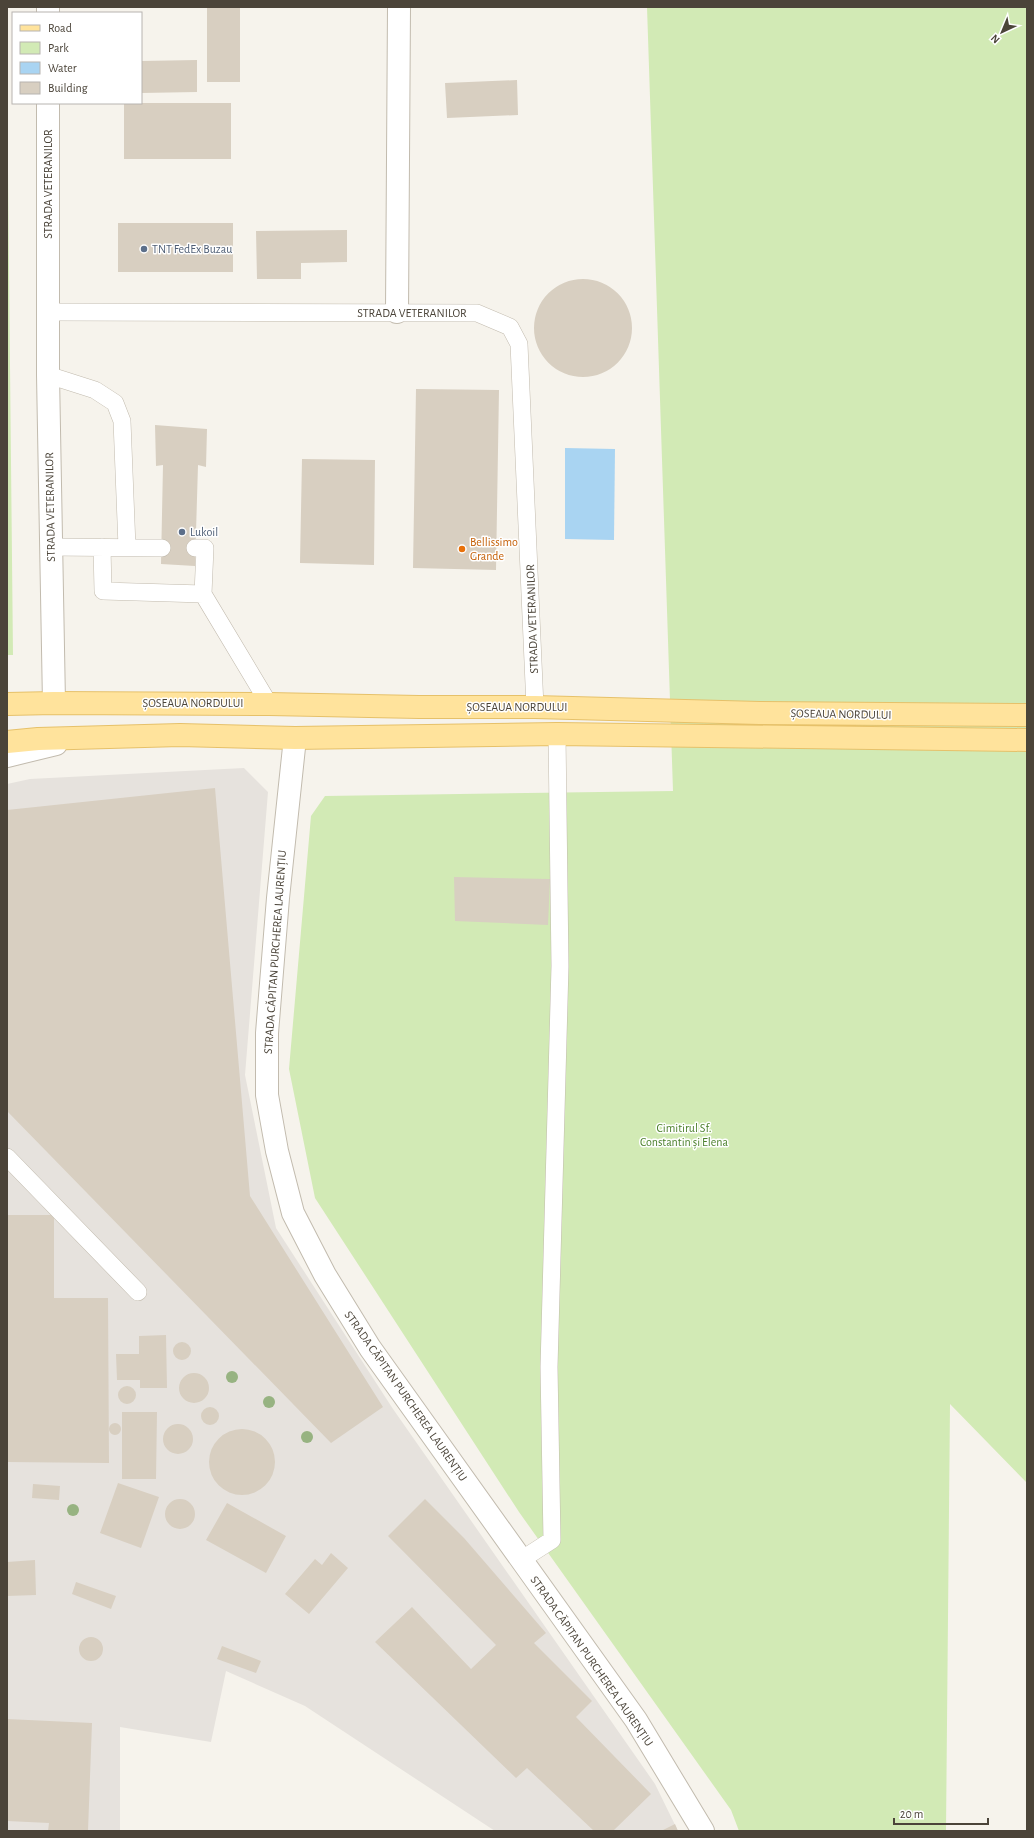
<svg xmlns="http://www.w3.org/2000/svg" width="1034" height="1838" viewBox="0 0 1034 1838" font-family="'Alegreya Sans',sans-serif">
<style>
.industrial{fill:#e6e2dd}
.green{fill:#d2eab5}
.water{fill:#a9d4f2}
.building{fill:#d8cfc1}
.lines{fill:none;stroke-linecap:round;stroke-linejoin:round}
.service-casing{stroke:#c2bbae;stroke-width:18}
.minor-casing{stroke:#c2bbae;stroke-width:24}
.tertiary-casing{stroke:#c2bbae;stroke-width:24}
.primary-casing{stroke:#e6c16a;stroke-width:24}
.service{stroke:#fff;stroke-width:17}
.minor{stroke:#fff;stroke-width:22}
.tertiary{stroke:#fff;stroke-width:22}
.primary{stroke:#ffe39c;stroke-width:22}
.tree{fill:#97b381}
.service-dot{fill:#5c6f8a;stroke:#fff;stroke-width:1.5}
.food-dot{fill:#e8710a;stroke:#fff;stroke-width:1.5}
.labels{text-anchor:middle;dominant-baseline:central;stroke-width:3;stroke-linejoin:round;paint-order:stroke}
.street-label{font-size:12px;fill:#4b4439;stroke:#fff}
.service-label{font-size:12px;fill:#4e5e75;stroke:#fff;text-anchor:start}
.food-label{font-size:12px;fill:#c56008;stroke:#fff;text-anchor:start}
.park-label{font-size:12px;fill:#4a7f2a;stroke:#fff}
</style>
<rect width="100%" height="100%" fill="#f6f3ec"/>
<path class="industrial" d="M 244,768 L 268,792 L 245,1075 L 276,1228 L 393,1409 L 655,1784 L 678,1831 L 495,1831 L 305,1706 L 226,1671 L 211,1742 L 120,1727 L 120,1831 L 7,1831 L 7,784 L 30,779 Z"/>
<path class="green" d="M 647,7 L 1027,7 L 1027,1483 L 950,1404 L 946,1831 L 739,1831 L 731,1810 L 519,1512 L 315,1198 L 289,1069 L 311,816 L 325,796 L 673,791 Z
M 7,74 L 13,655 L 7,655 Z"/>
<path class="water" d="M 565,448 L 615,449 L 614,540 L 565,539 Z"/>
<path class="building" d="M 207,7 L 240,7 L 240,82 L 207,82 Z
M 197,60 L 197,92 L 141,93 L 141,61 Z
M 517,80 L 518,115 L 447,118 L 445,83 Z
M 124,103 L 231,103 L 231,159 L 124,159 Z
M 118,223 L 233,223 L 233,272 L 118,272 Z
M 347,230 L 347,262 L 301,263 L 301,279 L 257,279 L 256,231 Z
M534 328a49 49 0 1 1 98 0a49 49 0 1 1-98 0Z
M 416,389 L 499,390 L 496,570 L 413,568 Z
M 155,425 L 207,429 L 206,467 L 198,465 L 195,566 L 161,564 L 163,465 L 156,466 Z
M 302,459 L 375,460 L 374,565 L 300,563 Z
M 215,788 L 250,1196 L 383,1407 L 331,1443 L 7,1111 L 7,810 Z
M 454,877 L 550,879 L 548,925 L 455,921 Z
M 7,1215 L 54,1215 L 54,1298 L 108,1298 L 109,1463 L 7,1462 Z
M 166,1335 L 167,1388 L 140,1388 L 140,1380 L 117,1380 L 116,1354 L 139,1354 L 139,1336 Z
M173 1351a9 9 0 1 1 18 0a9 9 0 1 1-18 0Z
M179 1388a15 15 0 1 1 30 0a15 15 0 1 1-30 0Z
M118 1395a9 9 0 1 1 18 0a9 9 0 1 1-18 0Z
M201 1416a9 9 0 1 1 18 0a9 9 0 1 1-18 0Z
M 122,1412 L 157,1412 L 156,1479 L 122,1479 Z
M109 1429a6 6 0 1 1 12 0a6 6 0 1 1-12 0Z
M163 1439a15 15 0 1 1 30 0a15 15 0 1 1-30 0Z
M209 1462a33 33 0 1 1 66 0a33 33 0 1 1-66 0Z
M 118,1483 L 159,1497 L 141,1548 L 100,1533 Z
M 33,1484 L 60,1486 L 59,1500 L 32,1498 Z
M 425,1499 L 464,1538 L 546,1633 L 534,1643 L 592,1701 L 576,1717 L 651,1794 L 613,1831 L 594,1831 L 527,1768 L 516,1778 L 375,1642 L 412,1607 L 471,1669 L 496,1645 L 388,1536 Z
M165 1514a15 15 0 1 1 30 0a15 15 0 1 1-30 0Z
M 227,1503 L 286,1536 L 266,1573 L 206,1540 Z
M 331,1553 L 348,1568 L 309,1614 L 285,1594 L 315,1559 L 322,1565 Z
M 35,1560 L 36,1595 L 7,1596 L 7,1562 Z
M 76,1582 L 116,1596 L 111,1609 L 72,1594 Z
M79 1649a12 12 0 1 1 24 0a12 12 0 1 1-24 0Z
M 222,1646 L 261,1661 L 256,1673 L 217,1659 Z
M 7,1719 L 92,1723 L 88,1831 L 48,1831 L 49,1823 L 7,1821 Z
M 675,1824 L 678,1831 L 661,1831 Z"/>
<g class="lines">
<defs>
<path id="service" d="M 48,312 L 477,313 L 510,327 L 519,344 L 535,707
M 48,375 L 95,390 L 115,403 L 122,421 L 127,547
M 50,547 L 162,548
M 102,547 L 103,591 L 203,594
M 195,548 L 205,548 L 203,594 L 269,704
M 7,1157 L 138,1292
M 521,1560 L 552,1540 L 549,1367 L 560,966 L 557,734"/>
<path id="minor" d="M 397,312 L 399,7
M 295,738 L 278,898 L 267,1033 L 267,1095 L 277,1151 L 293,1213 L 325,1275 L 370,1348 L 636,1720 L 703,1831"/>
<path id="tertiary" d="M 48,7 L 48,13
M 48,103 L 48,375 L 54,703
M 7,756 L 56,744"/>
<path id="primary" d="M 7,704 L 54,703 L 269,704 L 419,707 L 535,707 L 760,713 L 1027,715
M 7,742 L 38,739 L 180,735 L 295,738 L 557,734 L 1027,740"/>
</defs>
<use href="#service" class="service-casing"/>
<use href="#minor" class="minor-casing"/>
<use href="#tertiary" class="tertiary-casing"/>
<use href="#primary" class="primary-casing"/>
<use href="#service" class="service"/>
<use href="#minor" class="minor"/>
<use href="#tertiary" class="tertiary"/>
<use href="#primary" class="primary"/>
</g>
<g class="tree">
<circle cx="232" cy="1377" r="6"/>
<circle cx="269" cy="1402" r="6"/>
<circle cx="307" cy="1437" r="6"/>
<circle cx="73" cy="1510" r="6"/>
</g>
<g class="service-dot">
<circle cx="144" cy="249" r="4"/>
<circle cx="182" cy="532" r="4"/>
</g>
<circle class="food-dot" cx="462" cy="549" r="4"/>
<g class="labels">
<g class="street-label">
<text transform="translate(48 184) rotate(-90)">STRADA VETERANILOR</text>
<text x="412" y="313">STRADA VETERANILOR</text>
<text transform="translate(50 507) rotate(-91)">STRADA VETERANILOR</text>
<text transform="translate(532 619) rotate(-92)">STRADA VETERANILOR</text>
<text x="193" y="703">ȘOSEAUA NORDULUI</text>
<text x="517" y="707">ȘOSEAUA NORDULUI</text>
<text transform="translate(841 714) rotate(1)">ȘOSEAUA NORDULUI</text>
<text transform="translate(275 952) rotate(-86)">STRADA CĂPITAN PURCHEREA LAURENȚIU</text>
<text transform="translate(406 1396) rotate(55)">STRADA CĂPITAN PURCHEREA LAURENȚIU</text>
<text transform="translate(592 1661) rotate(55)">STRADA CĂPITAN PURCHEREA LAURENȚIU</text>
</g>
<g class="service-label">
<text x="152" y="249">TNT FedEx Buzau</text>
<text x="190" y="532">Lukoil</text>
</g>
<g class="food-label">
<text x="470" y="542">Bellissimo<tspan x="470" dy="14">Grande</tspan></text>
</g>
<g class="park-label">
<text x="684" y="1128">Cimitirul Sf.<tspan x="684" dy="14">Constantin și Elena</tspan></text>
</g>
</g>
<rect width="1034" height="1838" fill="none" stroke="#4b4439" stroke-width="16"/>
<rect x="12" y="12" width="130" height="92" fill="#ffffff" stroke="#b7b4b0"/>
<rect x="20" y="25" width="20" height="6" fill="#ffe39c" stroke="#b7b4b0"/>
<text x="48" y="32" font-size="12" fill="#4b4439">Road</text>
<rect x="20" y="42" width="20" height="12" fill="#d2eab5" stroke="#b7b4b0"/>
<text x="48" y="52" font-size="12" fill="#4b4439">Park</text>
<rect x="20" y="62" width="20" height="12" fill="#a9d4f2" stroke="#b7b4b0"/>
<text x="48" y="72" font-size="12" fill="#4b4439">Water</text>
<rect x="20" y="82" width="20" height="12" fill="#d8cfc1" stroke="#b7b4b0"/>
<text x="48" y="92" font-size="12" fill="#4b4439">Building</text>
<g transform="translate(1002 32) rotate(224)" stroke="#ffffff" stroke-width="3" paint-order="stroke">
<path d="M0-3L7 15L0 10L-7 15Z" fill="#4b4439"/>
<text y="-6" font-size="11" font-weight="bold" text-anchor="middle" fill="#4b4439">N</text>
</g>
<path d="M894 1818v6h94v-6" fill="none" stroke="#4b4439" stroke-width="2"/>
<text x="900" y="1818" font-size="12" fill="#4b4439" stroke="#ffffff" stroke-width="3" paint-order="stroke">20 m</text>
</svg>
